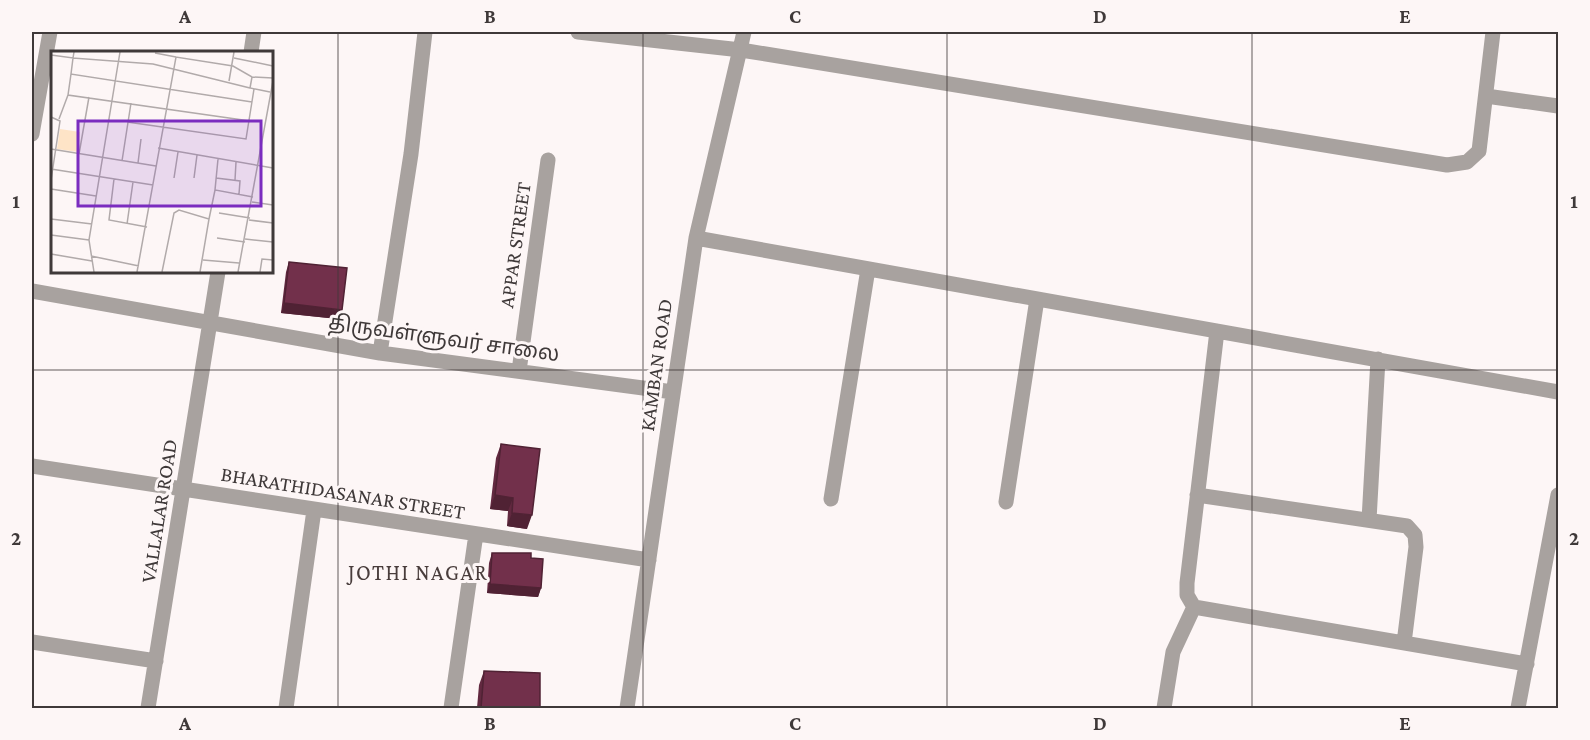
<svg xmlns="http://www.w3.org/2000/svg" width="1590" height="740" viewBox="0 0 1590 740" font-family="'Crimson Pro','Noto Sans Tamil',serif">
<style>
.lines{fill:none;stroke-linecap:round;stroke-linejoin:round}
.minor{stroke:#a8a29f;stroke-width:15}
.wall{fill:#622940}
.shaded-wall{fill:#502234}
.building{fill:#72304b;stroke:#502234;stroke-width:1.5}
.grid{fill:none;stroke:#3f3939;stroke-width:1.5;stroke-opacity:0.55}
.labels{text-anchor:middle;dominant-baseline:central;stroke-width:6;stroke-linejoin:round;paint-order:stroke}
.street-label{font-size:21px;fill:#3f3939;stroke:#fdf6f6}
.neighbourhood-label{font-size:22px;letter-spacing:1.5px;fill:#493d3c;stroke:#fdf6f6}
.inset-road{fill:none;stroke:#b1aaaa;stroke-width:1.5}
.view{fill:#7b2cbf;fill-opacity:0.15;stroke:#7b2cbf;stroke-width:3}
.inset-edge{fill:none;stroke:#3f3939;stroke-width:3}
.neatline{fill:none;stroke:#3f3939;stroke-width:2}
.grid-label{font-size:20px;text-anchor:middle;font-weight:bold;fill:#3f3939}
</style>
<rect width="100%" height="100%" fill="#fdf6f6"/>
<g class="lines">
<path class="minor" d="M 578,32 L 741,50 L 1447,165 L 1467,162 L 1479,151 L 1493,32
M 251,52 L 254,32
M 1486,96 L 1558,106
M 32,134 L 50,32
M 696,238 L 1558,392
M 32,291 L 380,353 L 673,392
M 1217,331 L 1187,583 L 1187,595 L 1194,607 L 1527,664
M 380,353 L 411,154 L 425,32
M 519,371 L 548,160
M 32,466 L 649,560
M 1197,495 L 1407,526 L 1415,535 L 1416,547 L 1404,643
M 831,499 L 868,269
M 1006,502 L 1037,299
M 1369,520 L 1378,359
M 32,642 L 156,661
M 148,708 L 218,272
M 286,708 L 314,510
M 451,708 L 476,534
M 627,708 L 696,238 L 744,32
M 1164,708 L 1173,652 L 1194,607
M 1518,708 L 1558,495"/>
</g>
<path class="wall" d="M 289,262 L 338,319 L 281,313 L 286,272 Z
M 501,444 L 527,529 L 507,526 L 508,511 L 490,509 L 496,458 Z
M 492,553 L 531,558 L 541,588 L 538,597 L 487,593 L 489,563 Z
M 484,671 L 540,708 L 477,708 L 479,685 Z"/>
<path class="shaded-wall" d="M 284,303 L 342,310 L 338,319 L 281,313 Z
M 495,495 L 513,498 L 508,511 L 490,509 Z
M 512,513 L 532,515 L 527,529 L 507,526 Z
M 490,584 L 541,588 L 538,597 L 487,593 Z"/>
<path class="building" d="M 289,262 L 347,268 L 342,310 L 284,303 Z
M 501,444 L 540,449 L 532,515 L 512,513 L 513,498 L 495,495 Z
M 492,553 L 531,553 L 531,558 L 543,559 L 541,588 L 490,584 Z
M 484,671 L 540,673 L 540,708 L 481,708 Z"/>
<path class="grid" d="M 338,32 L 338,708M 643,32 L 643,708M 947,32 L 947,708M 1252,32 L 1252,708M 32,370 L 1558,370"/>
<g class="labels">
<g class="street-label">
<text transform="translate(515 245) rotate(-82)">APPAR STREET</text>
<text transform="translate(444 338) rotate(8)">திருவள்ளுவர் சாலை</text>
<text transform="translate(656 365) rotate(-82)">KAMBAN ROAD</text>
<text transform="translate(343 493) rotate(9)">BHARATHIDASANAR STREET</text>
<text transform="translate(159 511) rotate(-81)">VALLALAR ROAD</text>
</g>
<g class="neighbourhood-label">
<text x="418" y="572">JOTHI NAGAR</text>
</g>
</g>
<g transform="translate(51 51)">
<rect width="222" height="222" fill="#fdf6f6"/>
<path d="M 9,78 L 29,81 L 27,101 L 6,98 Z" fill="#fee4c7"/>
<path class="inset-road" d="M 104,2 L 125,6M 0,4 L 22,7 L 23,1M 183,7 L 222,15M 20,23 L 22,7 L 102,13 L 199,37M 201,26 L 199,37 L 219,41M 178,30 L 183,1M 0,66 L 9,70 L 0,129M 8,68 L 17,44M 199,70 L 17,44 L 20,23 L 201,51M 76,71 L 195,88 L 203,38M 107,97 L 222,117M 0,98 L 105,115M 28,103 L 38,46M 167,108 L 164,139 L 202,146M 71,110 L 80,52M 87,112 L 90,88M 0,118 L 102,134M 123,127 L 127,101M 143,127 L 146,104M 165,127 L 189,130 L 188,143M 63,128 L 58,169 L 96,176M 184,129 L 185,111M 0,138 L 45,145M 201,151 L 222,154M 168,162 L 199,167M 0,168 L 41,173M 158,168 L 164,139M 198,169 L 222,172M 76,173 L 82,131M 0,184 L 38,189M 166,187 L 194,191M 194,188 L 222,191M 0,203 L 41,210M 40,205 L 88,215M 152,209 L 188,212M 43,221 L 38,189 L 69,1M 86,221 L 125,6 L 182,15 L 201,26 L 222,27M 111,221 L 123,162 L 128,159 L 158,168 L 149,221M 187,221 L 222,30M 209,221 L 211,208 L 222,209"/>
<path class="view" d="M 27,70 L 210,70 L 210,155 L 27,155 Z"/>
<rect width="222" height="222" class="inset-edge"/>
</g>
<rect width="1590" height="740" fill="none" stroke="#fdf6f6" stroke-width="66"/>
<rect x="33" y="33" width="1524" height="674" class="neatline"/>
<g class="grid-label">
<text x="185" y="23">A</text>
<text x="490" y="23">B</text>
<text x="795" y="23">C</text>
<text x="1100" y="23">D</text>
<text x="1405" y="23">E</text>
<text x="16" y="208">1</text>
<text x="1574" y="208">1</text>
<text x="16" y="545">2</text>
<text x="1574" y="545">2</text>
<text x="185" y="730">A</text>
<text x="490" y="730">B</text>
<text x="795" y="730">C</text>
<text x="1100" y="730">D</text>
<text x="1405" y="730">E</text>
</g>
</svg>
